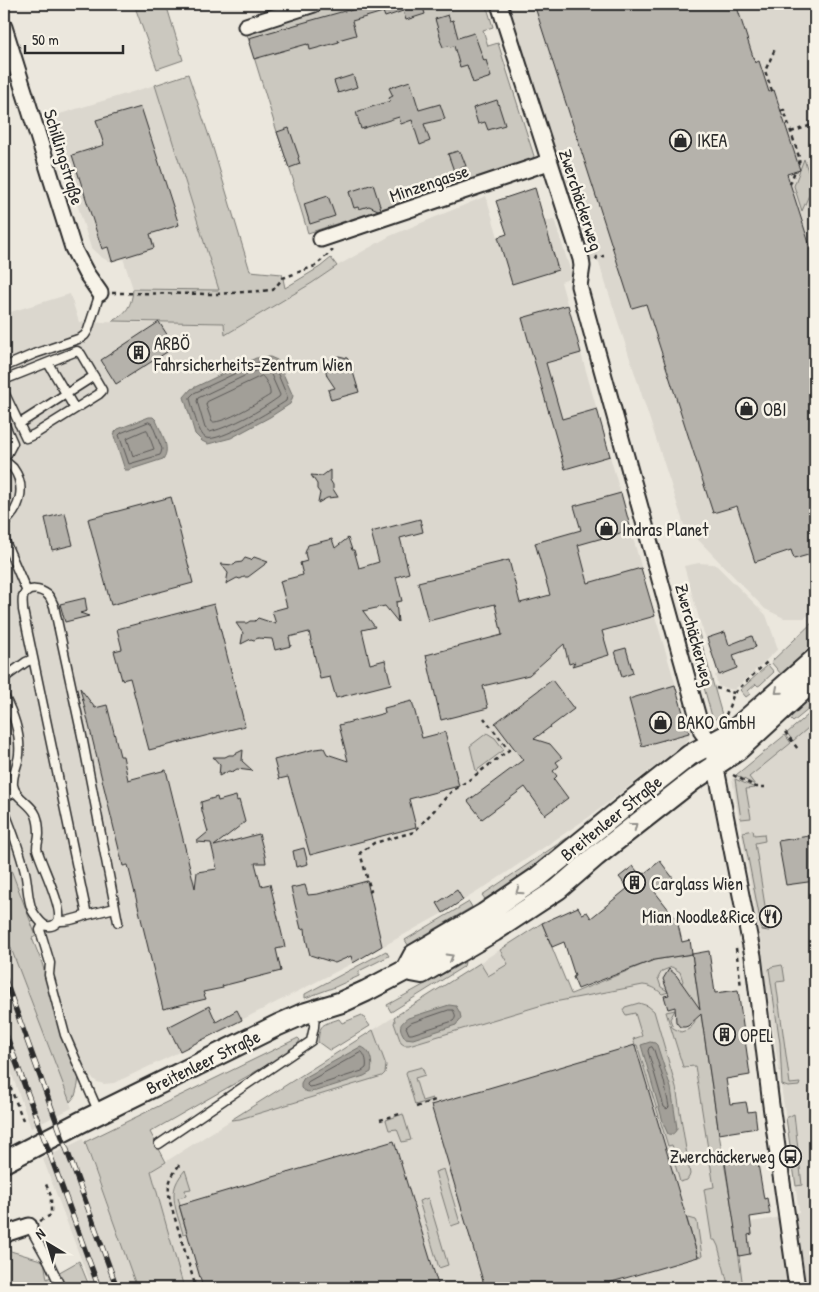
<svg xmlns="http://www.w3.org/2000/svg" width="819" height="1292" viewBox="0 0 819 1292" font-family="'Patrick Hand',sans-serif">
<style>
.built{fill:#dbd7ce}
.green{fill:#cbc8bf;stroke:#7b7a75}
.water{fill:#a29f98;stroke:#72716c}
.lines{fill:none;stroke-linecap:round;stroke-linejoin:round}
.shore{stroke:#5b5957;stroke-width:1}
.building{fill:#b5b2ab;stroke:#2b2b2b}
.service-casing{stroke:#2b2b2b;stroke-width:11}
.minor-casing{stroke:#2b2b2b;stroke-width:19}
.secondary-casing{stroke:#2b2b2b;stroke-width:24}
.path{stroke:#2b2b2b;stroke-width:2.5;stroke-dasharray:4 4;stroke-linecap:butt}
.service{stroke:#f7f3e8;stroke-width:8}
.minor{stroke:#f7f3e8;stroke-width:15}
.secondary{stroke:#f7f3e8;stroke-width:20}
.rail-casing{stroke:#2b2b2b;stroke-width:5.5}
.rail{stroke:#f7f3e8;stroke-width:4;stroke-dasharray:11;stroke-linecap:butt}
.oneway{stroke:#918f8a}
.labels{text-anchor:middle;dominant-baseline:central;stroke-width:5;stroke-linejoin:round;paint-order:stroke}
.poi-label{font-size:18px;fill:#2b2b2b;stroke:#f7f3e8;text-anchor:start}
.street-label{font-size:18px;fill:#2b2b2b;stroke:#f7f3e8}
</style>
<rect width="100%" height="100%" fill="#ebe7dd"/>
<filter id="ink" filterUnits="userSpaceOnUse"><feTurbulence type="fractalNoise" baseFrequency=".02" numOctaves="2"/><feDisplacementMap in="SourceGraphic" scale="10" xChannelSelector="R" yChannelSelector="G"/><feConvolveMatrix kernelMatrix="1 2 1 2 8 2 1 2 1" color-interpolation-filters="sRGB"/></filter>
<g filter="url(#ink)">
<path class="built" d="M 508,4 L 815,4 L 815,609 L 805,618 L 784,618 L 765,609 L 684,525 L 598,260 L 591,262 Z
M 155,85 L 219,290 L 133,289 L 123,258 L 112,261 L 108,261 L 101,257 L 91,248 L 50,117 Z
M 486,196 L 498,237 L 554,219 L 571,272 L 571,276 L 569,279 L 561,282 L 655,616 L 690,733 L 689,739 L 679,748 L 589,817 L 485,887 L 443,913 L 353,963 L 169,1057 L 114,1083 L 104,1084 L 97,1082 L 91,1077 L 85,1070 L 72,1041 L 56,983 L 54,963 L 47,964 L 4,851 L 4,314 L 70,294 L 79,322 L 224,323 L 225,335 L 312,283 L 337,266 L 390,236 Z
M 699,563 L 713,564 L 717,566 L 766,615 L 778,649 L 734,690 L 718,686 L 715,675 L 719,674 L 707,638 L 706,638 L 701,625 L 684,566 Z
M 815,709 L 815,1288 L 184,1288 L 151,1171 L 542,923 L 571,994 L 654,960 L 692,954 L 719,1134 L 734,1224 L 771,1219 L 799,1212 L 761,945 L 732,779 Z
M 4,930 L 72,1108 L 31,1128 L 4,1052 Z
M 83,1139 L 137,1288 L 92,1288 L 43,1159 Z"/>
<path class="green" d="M 134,4 L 166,4 L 183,60 L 157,69 Z
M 333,4 L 486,4 L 493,27 L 483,30 L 488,46 L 498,43 L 534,156 L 531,161 L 308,233 L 293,183 L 294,182 L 277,132 L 246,31 Z
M 188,74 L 213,148 L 250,271 L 282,274 L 285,288 L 320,267 L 331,258 L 337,266 L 312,283 L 225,335 L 224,323 L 112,321 C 126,314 132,306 133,289 L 219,290 L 155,85 Z
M 804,159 L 813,186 L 802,211 L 794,186 Z
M 815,620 L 815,646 L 781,674 L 771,662 Z
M 698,630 L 722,715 L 713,720 L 689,633 Z
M 768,665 L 774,672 L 760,685 L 758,686 L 756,684 L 748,691 L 750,694 L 746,697 L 740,690 Z
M 815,691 L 815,704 L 793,722 L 787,716 Z
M 815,709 L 815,722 L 793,741 L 787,733 Z
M 487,733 L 495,738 L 504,750 L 476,771 L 470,746 Z
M 785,735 L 791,743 L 749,777 L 755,785 L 736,775 Z
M 735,779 L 755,788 L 746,789 L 751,818 L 741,819 Z
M 753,830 L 754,835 L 764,834 L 765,841 L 755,843 L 769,931 L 762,930 L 743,832 Z
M 567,838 L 570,840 L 514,884 L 512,882 L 485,899 L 482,895 Z
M 4,851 L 36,936 L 32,938 L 42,963 L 63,1035 L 79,1074 L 78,1085 L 75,1096 L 70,1102 L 4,930 Z
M 469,902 L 472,907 L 408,945 L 405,940 Z
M 542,923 L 571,994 L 654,960 L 692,954 L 719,1134 L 734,1219 L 743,1288 L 729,1288 L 718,1246 L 715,1240 L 712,1240 L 704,1189 L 714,1187 L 695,1066 L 683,1067 L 666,1012 L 675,1010 L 670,1019 L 673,1028 L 681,1032 L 690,1029 L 695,1021 L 692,1012 L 679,988 L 683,981 L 680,972 L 672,967 L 662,971 L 658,978 L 661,987 L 669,992 L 662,994 C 656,988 651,986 643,985 L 549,1003 L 409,1045 L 404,1045 L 401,1043 L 394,1023 L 395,1021 L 394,1017 L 480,963 L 488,976 L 508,964 L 500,950 Z
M 386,951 L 389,956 L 359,971 L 359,976 L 335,987 L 305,998 L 305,994 Z
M 465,962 L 464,966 L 463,967 L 391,1012 L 387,1005 Z
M 782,965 L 783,968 L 785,981 L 776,982 L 790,1084 L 800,1083 L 799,1086 L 788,1087 L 782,1085 L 780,1043 L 769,969 L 771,967 Z
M 639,1003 L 648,1006 L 654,1011 L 676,1087 L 690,1174 L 689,1177 L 687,1180 L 680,1182 L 673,1157 L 675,1153 L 672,1145 L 668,1146 L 637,1045 L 635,1045 L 633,1039 L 642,1036 L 635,1013 L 626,1015 L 623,1010 L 625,1007 Z
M 362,1015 L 370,1026 L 333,1049 L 329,1050 L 318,1042 C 320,1023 322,1025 339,1019 L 342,1023 Z
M 373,1030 L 386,1065 L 385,1073 L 382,1076 L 240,1119 L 231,1120 Z
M 298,1038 L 300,1040 L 295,1049 L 150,1132 L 166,1162 L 151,1171 L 184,1288 L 137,1288 L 85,1142 Z
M 422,1067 L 425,1075 L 415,1078 L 422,1101 L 432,1098 L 432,1100 L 415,1105 L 406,1073 L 407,1071 Z
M 403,1114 L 411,1140 L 402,1142 L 397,1129 L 389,1130 L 386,1120 Z
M 794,1114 L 802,1185 L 796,1186 L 786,1118 Z
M 444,1169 L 460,1223 L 451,1226 L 435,1172 Z
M 185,1170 L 191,1189 L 185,1190 L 186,1196 L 178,1198 L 180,1204 L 179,1205 L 187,1233 L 183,1234 C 179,1219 170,1199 176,1184 C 178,1179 181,1175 185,1170 Z
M 428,1198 L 448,1265 L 439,1268 L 419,1201 Z
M 689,1218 L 696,1220 L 697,1222 L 702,1256 L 698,1257 L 687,1219 Z
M 4,1249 L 44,1261 L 47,1279 L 79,1261 L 90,1288 L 4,1288 Z"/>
<path class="water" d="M 270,357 L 277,360 L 293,396 L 290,404 L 270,417 L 231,438 L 208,444 L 202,441 L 195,434 L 184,397 L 191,389 L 256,358 Z
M 149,417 L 153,417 L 156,420 C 160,431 172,448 163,459 L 129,470 L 125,470 L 114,436 L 115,432 L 118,429 Z
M 449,1005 L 456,1006 L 460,1013 L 461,1018 L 456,1025 L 413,1039 L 405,1038 C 399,1028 398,1025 408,1018 Z
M 650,1042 L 655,1043 L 657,1045 L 671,1088 L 677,1128 C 675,1133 673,1135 668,1134 L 664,1125 L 641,1045 Z
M 360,1047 C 371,1048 373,1063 371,1072 L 364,1076 L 316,1091 C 310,1092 305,1093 301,1088 L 301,1083 L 304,1078 Z"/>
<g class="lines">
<path class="shore" d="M 268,362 L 274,365 L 287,396 L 286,401 C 274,409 219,443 206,438 C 198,434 193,408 190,399 L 190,397 L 194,393 L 257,363 Z
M 267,368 L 269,370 L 280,395 L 279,397 C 258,412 235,425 210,432 L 205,428 L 197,401 L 198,398 L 259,369 Z
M 262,376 C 266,379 271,390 270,395 C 257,403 225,423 212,422 L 206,405 L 207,402 Z
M 149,422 L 152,424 L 162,449 L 161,453 L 160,455 L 129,464 L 119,435 L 121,433 Z
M 147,430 L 154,449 L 133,456 L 127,438 L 143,431 Z
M 449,1010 L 453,1010 C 455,1014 457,1017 453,1021 L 412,1034 L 409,1034 L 406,1027 L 411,1023 Z
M 652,1047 L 654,1050 L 664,1081 L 669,1107 L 667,1109 L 664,1107 L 648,1051 L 649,1048 Z
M 362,1052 C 366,1056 367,1063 366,1068 L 362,1071 L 315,1086 L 309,1087 L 307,1085 L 308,1082 Z"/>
</g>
<path class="building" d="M 368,4 L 422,4 L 425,14 L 406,20 L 403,11 L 385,17 L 383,12 L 352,21 L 356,35 L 338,40 L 339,42 L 310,50 L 309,44 L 307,45 L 307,44 L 254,59 L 249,43 L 250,42 L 249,38 L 348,10 L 349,11 Z
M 534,4 L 736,4 L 755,63 L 759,61 L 769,92 L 774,90 L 800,170 L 787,174 L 815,262 L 815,553 L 794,559 L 791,550 L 755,562 L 737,506 L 713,513 L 646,304 L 632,308 Z
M 448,15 L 450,21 L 453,20 L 458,38 L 474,33 L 484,61 L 486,60 L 491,77 L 473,83 L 467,65 L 460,67 L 454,46 L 450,47 L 449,46 L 443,47 L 440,40 L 441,39 L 435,19 Z
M 353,75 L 357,87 L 338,93 L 334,81 Z
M 410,81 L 419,110 L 440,104 L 445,119 L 424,124 L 430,141 L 420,145 L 412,120 L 401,124 L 399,117 L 361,129 L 356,112 L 390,101 L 389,98 L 393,96 L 389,88 Z
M 497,100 L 505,125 L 488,130 L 485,122 L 478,124 L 473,108 Z
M 141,107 L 179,225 L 150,234 L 154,248 L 112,261 L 108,247 L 102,249 L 72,155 L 104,145 L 96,120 Z
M 289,128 L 299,157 L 298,158 L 300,164 L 289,168 L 277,132 Z
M 458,151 L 459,153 L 461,153 L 466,166 L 454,171 L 448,154 Z
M 373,184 L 381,209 L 378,210 L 369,206 L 359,209 L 358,207 L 354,208 L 349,192 Z
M 535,188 L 558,270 L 512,284 L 498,237 L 507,234 L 496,201 Z
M 328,196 L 335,216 L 310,224 L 304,204 Z
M 568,305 L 581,353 L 546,363 L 562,419 L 597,409 L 610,456 L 565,469 L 522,318 Z
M 159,322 L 175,347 L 116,384 L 101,360 Z
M 339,356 L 347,358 L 350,362 L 353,365 L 353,372 L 359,392 L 331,400 L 328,390 L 335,388 L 327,376 L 325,367 L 331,359 Z
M 330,470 L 330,480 L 333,485 L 333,489 L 338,497 L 327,498 L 318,503 L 320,493 L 317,489 L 317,484 L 311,475 L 322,476 Z
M 621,493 L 631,530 L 578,545 L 588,583 L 641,568 L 655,616 L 602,631 L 609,655 L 572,666 L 575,662 L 569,664 L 564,644 L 529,675 L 483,686 L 488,708 L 441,720 L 426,655 L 502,635 L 495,604 L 428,621 L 418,582 L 509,560 L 520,603 L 550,595 L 535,543 L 581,530 L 574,506 Z
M 171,497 L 193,583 L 111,605 L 88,519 Z
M 65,513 L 73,545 L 52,550 L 45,518 Z
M 420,519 L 423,532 L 400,538 L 409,573 L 396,577 L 402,601 L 396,602 L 398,622 L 385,606 L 363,611 L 375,627 L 362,630 L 370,664 L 385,660 L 391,684 L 336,698 L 330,677 L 320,679 L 309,632 L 289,637 L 291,646 L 275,650 L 272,639 L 258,638 L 254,640 L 251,639 L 241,644 L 243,633 L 236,623 L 247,623 L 250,621 L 255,621 L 258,618 L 276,624 L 272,611 L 287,607 L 280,581 L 303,575 L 300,563 L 307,561 L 305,553 L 308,545 L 332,539 L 335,548 L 348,538 L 352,550 L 354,550 L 359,568 L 379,562 L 371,532 Z
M 254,557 L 268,562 L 248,577 L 244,577 L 240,579 L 237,578 L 226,584 L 228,573 L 221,564 L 234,565 L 236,563 L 242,562 L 245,558 L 251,560 Z
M 85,598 L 87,611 L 80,613 L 89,616 L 65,622 L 60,604 Z
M 214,604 L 245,726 L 149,750 L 130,678 L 122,680 L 114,651 L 122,649 L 117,629 Z
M 725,632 L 729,645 L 752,636 L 756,647 L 733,655 L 737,668 L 719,675 L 707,638 Z
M 626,648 L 633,673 L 622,677 L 615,651 Z
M 552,680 L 574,709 L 534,739 L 550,744 L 562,758 L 556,762 L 559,766 L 553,771 L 557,776 L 554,779 L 568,798 L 545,815 L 525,787 L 482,819 L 468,801 L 523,760 L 495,723 Z
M 675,685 L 689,733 L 642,746 L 629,699 Z
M 80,688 L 95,708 L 107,705 L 120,756 L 123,756 L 128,780 L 166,770 L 195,888 L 197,872 L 217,869 L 211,843 L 196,842 L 208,832 L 202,811 L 201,802 L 217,797 L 218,801 L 236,796 L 237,801 L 239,800 L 245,822 L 214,846 L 259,834 L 265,856 L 266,863 L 255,863 L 261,886 L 270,884 L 285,947 L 276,949 L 281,971 L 222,986 L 223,988 L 203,992 L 206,999 L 163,1009 L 128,865 L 123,866 Z
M 412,701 L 422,738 L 445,732 L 459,786 L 409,799 L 416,827 L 310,855 L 288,777 L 279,779 L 274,760 L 315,749 L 324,748 L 327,754 L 348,761 L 339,725 L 385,713 L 384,708 Z
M 243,750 L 242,761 L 253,771 L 237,769 L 232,772 L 229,771 L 219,776 L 220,765 L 213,757 L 225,757 L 229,755 L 233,755 Z
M 815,835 L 815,881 L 786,885 L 778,841 Z
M 304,848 L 308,864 L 296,867 L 293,851 Z
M 660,861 L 673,878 L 655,892 L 677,920 L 682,942 L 690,940 L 692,954 L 654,960 L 578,989 L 573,977 L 575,976 L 564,942 L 552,947 L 542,923 L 578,907 L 582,914 L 587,912 L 591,918 L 628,888 L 619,877 L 633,866 L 641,876 Z
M 367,881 L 382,946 L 353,963 L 351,956 L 335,963 L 310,955 L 306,939 L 305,928 L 301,929 L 291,888 L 305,885 L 308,895 L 318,894 Z
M 457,890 L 463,900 L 443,913 L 437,903 Z
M 709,951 L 715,993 L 738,990 L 750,1075 L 726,1079 L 730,1104 L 746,1102 L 748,1112 L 755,1111 L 757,1128 L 719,1134 L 701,1014 L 688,1026 L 685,1027 L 680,1027 L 676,1022 L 675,1007 L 668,1009 L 664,996 L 669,995 L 663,979 L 669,969 L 676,975 L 700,1009 L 692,954 Z
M 209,1006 L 216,1022 L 237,1010 L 242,1020 L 180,1051 L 168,1027 Z
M 635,1045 L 698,1257 L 591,1288 L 485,1288 L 431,1105 Z
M 394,1141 L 439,1288 L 203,1288 L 179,1205 Z
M 757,1158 L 764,1199 L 767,1198 L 770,1214 L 750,1217 L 752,1234 L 748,1235 L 750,1254 L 739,1256 L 725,1163 Z"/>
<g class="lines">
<defs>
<path id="service" d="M 48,363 L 75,409
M 4,367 L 34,354 L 81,338 L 85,335 L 88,330 L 100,293
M 4,380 L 77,351 L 81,354 L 102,390 L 102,391 L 99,394 L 35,434 L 26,438 L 4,392
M 4,423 L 13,443 L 4,460
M 19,424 L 94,376
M 4,460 C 7,463 10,465 13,468 C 27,487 20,509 4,523
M 4,539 L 27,592
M 4,678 L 26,662 L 33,659
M 4,696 C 13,713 21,735 19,755 C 18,765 12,774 13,785 C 15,798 31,803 36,815 C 38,820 39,828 39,834 C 39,839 37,843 37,849 C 42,866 61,903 59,918 C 58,925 50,928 44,925 C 40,922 34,914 32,910 C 27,898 28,884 25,872 C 20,851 12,830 4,810
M 4,797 L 16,792
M 115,908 L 87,915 L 23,610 C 23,606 22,601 23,597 C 27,586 41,589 48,595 C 51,598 52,602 54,606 L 82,736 L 118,922
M 59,921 C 68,922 78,918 87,915
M 43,924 L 40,930 L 50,963 L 49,975 L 65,1035 L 99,1113
M 159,1144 L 311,1041 L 314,1027 L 315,1012
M 29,1226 L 49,1262 L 61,1288"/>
<path id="minor" d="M 499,4 L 581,259 L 582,266 L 579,286 L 702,732 L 711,743 L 753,956 L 771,1105 L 797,1288
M 246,26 L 314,4
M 4,27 L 73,248 L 86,273 L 100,293
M 321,239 L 549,162
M 4,1236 L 8,1233 L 29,1226"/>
<path id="secondary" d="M 406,970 L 422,973 L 494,931 L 558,889 L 596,856 L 693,780 L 738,750 L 815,679
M 4,1162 L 81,1122 L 278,1025 L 303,1014 L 342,1002 L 366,991 L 406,970 L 414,955 L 484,914 L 537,878 L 634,799 L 690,755 L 731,733 L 815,659"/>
</defs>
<use href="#service" class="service-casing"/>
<use href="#minor" class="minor-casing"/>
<use href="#secondary" class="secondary-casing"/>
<path class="path" d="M 772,91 L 765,71 L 775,49
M 781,111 L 784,110 L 800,160 L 798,164
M 791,132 L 815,124
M 790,184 L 795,171
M 596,260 L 597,257 L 604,256
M 112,293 L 217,294 L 273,290 L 283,278 L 315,266 L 333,250
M 716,688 L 734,693
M 726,715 L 734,693 L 767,662
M 785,732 L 798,749
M 733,775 L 756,787 L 765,787
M 369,892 L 371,891 L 360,853 L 374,843 L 414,832 L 451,792 L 469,780 L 509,750 L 484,718
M 736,948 L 741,987
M 4,1072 L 6,1076 L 23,1120
M 416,1107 L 438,1099
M 380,1120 L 403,1113
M 179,1165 C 169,1181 167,1183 170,1202 L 196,1288
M 40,1221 L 51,1215 L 51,1196 L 45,1182"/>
<use href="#service" class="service"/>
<use href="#minor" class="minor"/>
<use href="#secondary" class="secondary"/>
<defs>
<path id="rail" d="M 4,977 L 117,1288
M 4,1029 L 99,1288"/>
</defs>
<use href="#rail" class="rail-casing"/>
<use href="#rail" class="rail"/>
</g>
<defs><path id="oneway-chevron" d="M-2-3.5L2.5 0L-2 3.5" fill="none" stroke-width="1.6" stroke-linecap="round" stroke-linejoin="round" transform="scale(1.25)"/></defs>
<g class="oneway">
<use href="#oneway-chevron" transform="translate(778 691) rotate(139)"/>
<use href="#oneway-chevron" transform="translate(634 826) rotate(-38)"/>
<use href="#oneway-chevron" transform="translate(519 891) rotate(146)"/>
<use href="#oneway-chevron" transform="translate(450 957) rotate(-30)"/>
</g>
</g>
<defs>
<symbol id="shop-ring" viewBox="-11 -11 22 22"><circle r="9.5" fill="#f7f3e8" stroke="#2b2b2b" stroke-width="1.5"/><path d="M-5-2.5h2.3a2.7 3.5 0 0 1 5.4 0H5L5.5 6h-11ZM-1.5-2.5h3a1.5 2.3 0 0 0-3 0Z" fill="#2b2b2b"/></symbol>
<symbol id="building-ring" viewBox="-11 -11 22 22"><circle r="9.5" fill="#f7f3e8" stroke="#2b2b2b" stroke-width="1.5"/><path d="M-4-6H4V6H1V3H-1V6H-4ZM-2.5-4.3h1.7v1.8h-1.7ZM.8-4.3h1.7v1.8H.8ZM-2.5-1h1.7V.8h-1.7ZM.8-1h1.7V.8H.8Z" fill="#2b2b2b"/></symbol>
<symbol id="restaurant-ring" viewBox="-11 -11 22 22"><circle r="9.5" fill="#f7f3e8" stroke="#2b2b2b" stroke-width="1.5"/><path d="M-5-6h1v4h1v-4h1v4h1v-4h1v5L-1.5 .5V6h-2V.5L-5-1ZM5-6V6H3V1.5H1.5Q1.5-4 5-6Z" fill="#2b2b2b"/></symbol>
<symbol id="bus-ring" viewBox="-11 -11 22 22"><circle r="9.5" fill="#f7f3e8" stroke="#2b2b2b" stroke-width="1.5"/><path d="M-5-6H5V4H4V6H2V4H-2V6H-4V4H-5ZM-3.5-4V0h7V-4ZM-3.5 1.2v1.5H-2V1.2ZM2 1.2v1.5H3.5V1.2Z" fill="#2b2b2b"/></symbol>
</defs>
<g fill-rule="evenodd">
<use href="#shop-ring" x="668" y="128" width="25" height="25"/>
<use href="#building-ring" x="126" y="340" width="25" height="25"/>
<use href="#shop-ring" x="734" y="396" width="25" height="25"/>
<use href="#shop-ring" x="594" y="516" width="25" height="25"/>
<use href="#shop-ring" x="648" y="710" width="25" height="25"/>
<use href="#building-ring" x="622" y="870" width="25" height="25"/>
<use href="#restaurant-ring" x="758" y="904" width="25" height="25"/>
<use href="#building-ring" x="712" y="1022" width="25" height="25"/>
<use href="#bus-ring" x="778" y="1144" width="25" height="25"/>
</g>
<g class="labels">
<g class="poi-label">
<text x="697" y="140">IKEA</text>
<text x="154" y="343">ARBÖ<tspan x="154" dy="21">Fahrsicherheits-Zentrum Wien</tspan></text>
<text x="763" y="409">OBI</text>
<text x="622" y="529">Indras Planet</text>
<text x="677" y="722">BAKO GmbH</text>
<text x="651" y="883">Carglass Wien</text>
<text x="755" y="916" text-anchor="end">Mian Noodle&amp;Rice</text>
<text x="740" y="1035">OPEL</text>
<text x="775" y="1156" text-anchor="end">Zwerchäckerweg</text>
</g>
<g class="street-label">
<text transform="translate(64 157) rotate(73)">Schillingstraße</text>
<text transform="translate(429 183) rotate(-19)">Minzengasse</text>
<text transform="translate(581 200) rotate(72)">Zwerchäckerweg</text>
<text transform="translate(695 635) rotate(75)">Zwerchäckerweg</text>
<text transform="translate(611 818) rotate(-39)">Breitenleer Straße</text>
<text transform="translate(203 1062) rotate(-26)">Breitenleer Straße</text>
</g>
</g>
<rect width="819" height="1292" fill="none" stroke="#f7f3e8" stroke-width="20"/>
<rect x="10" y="10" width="799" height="1272" fill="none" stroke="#2b2b2b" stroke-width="2" filter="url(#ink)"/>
<g transform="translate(48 1244) rotate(322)" stroke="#f7f3e8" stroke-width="4" paint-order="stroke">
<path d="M0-4L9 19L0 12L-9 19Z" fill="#2b2b2b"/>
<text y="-8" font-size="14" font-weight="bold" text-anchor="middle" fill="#2b2b2b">N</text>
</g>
<path d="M25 45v8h98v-8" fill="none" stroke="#2b2b2b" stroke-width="2.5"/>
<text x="32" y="45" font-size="15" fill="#2b2b2b" stroke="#f7f3e8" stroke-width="4" paint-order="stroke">50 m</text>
</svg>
